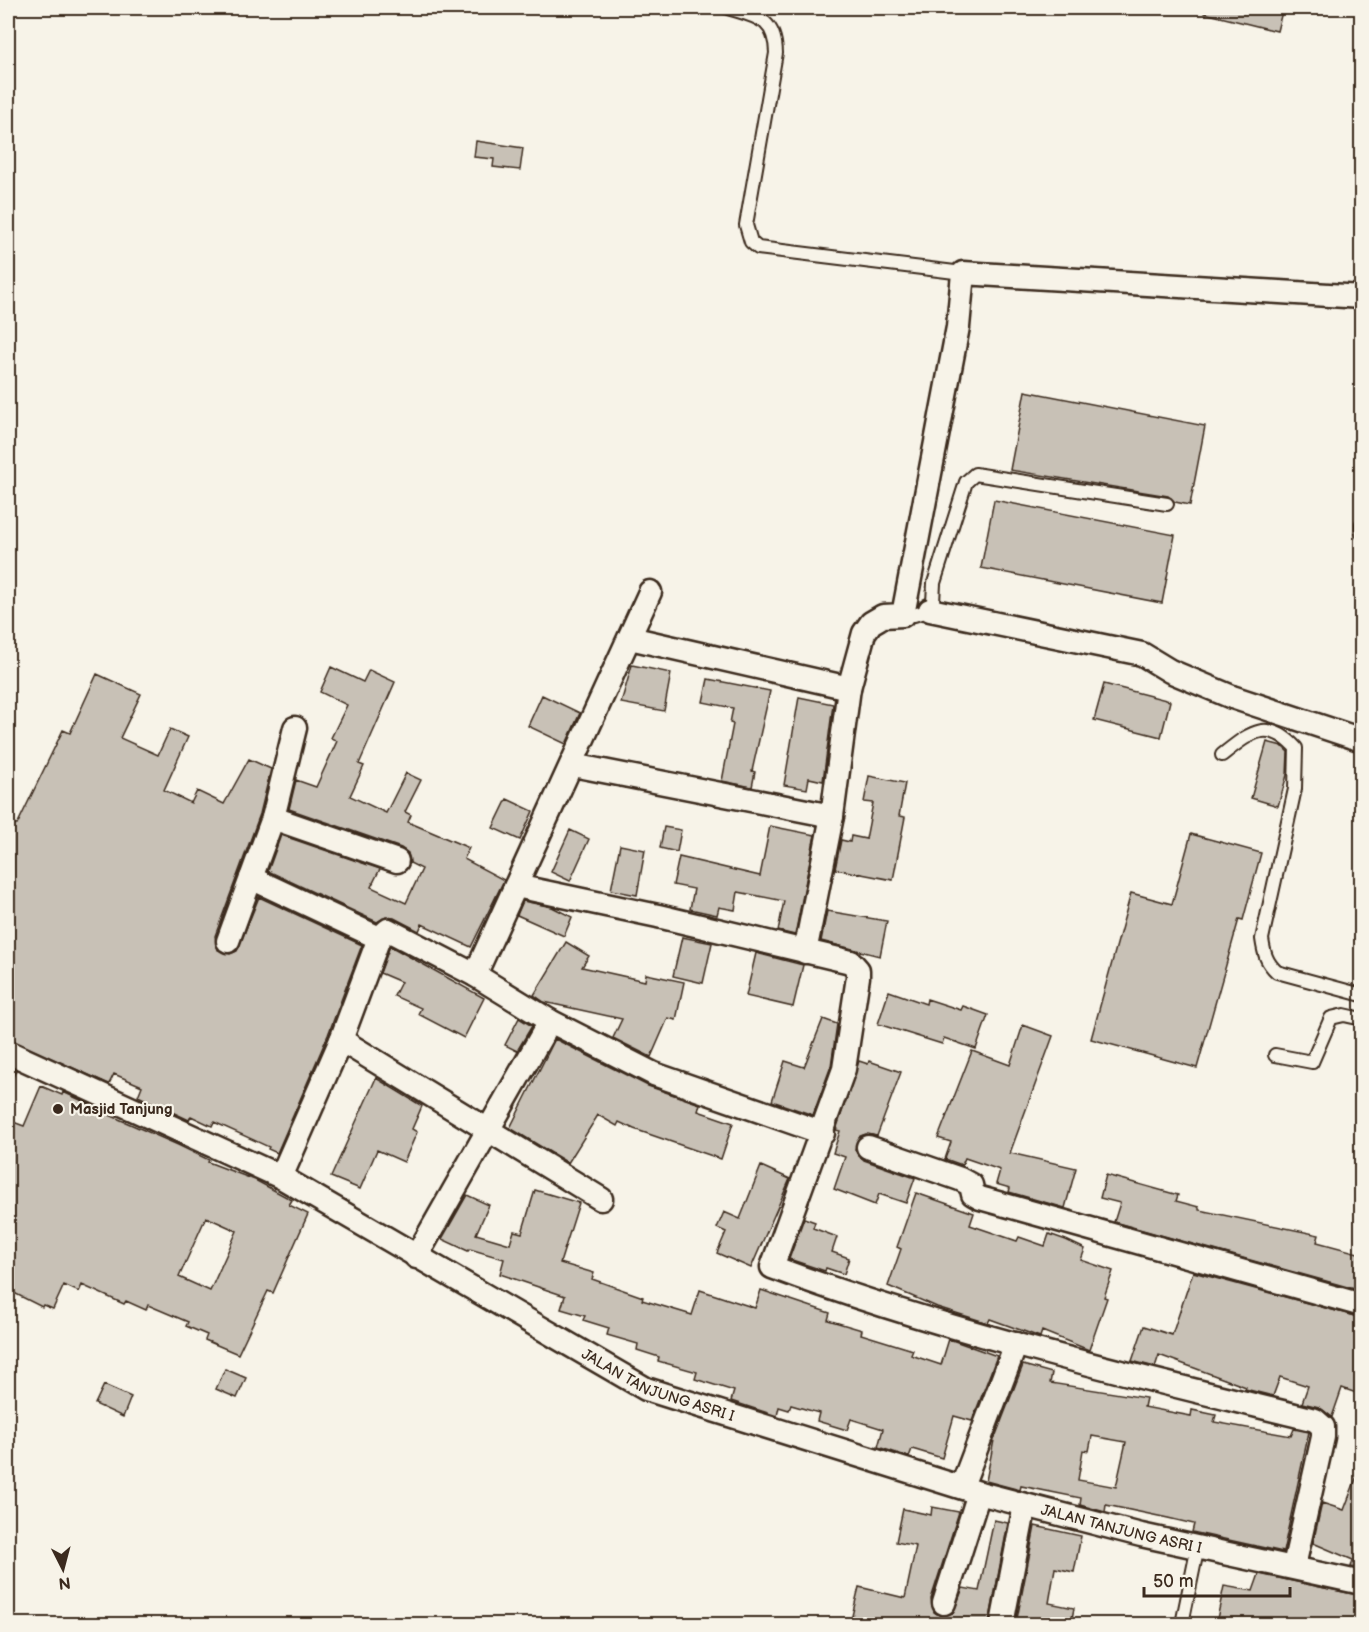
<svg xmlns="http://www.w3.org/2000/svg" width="1369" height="1632" viewBox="0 0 1369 1632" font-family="'Balsamiq Sans',sans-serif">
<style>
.building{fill:#c8c1b6;stroke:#3b2a1e;stroke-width:1.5;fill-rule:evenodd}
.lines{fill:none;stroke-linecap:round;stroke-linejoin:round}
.lane-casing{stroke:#3b2a1e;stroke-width:16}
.street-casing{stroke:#3b2a1e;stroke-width:27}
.lane{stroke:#f7f3e8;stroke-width:12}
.street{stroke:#f7f3e8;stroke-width:22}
.poi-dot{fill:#3b2a1e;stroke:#f7f3e8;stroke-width:2}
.labels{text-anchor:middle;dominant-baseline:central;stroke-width:4.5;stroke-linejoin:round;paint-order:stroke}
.poi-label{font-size:15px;font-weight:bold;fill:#3b2a1e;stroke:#f7f3e8;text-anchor:start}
.street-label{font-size:15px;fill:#3b2a1e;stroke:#f7f3e8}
</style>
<rect width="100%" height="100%" fill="#f7f3e8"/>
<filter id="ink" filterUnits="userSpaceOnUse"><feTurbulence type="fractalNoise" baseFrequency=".0167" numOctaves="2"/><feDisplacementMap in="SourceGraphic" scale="12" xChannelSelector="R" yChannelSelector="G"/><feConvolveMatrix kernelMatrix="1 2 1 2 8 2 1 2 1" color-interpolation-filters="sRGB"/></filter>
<g filter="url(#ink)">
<path class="building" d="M 1205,8 L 1283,8 L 1277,31 L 1204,13 Z
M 476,141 L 523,148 L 520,170 L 493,167 L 494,159 L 474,157 Z
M 1025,391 L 1205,426 L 1190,505 L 1175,502 L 1168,496 L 1010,470 Z
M 994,500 L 1175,535 L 1162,603 L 981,568 Z
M 632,665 L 671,673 L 664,711 L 621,703 Z
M 331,667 L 363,682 L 369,670 L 395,682 L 359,764 L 364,766 L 350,796 L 386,813 L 406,773 L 421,780 L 405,812 L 411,815 L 408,822 L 469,848 L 464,859 L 504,880 L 471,947 L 422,924 L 419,931 L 394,918 L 386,917 L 377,922 L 268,871 L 281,835 L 380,869 L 371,887 L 406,903 L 422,869 L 410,863 L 408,853 L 401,848 L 289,809 L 296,780 L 316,787 L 337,741 L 331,738 L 347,705 L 320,692 Z
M 97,674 L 141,694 L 120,738 L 158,755 L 170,729 L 188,737 L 164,790 L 191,803 L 197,791 L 224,804 L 249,759 L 271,769 L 260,814 L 215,936 L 218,950 L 230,954 L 237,951 L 259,897 L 362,945 L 328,1035 L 277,1153 L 268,1149 L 269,1147 L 214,1122 L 212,1126 L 191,1116 L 189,1120 L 138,1096 L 142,1086 L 114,1074 L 109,1084 L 8,1039 L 8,821 L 17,825 L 63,730 L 70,733 Z
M 708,679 L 770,691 L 752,771 L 755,772 L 752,787 L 722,781 L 733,724 L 730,723 L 733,708 L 703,702 Z
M 1104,684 L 1170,701 L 1161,737 L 1094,720 Z
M 542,695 L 580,713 L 566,744 L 528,726 Z
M 799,697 L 833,704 L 823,781 L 809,778 L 807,789 L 784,785 Z
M 1267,742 L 1282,746 L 1288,752 L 1287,775 L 1278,806 L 1251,798 Z
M 869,776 L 905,783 L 899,816 L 905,817 L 893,880 L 835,869 L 841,840 L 850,842 L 851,836 L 866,839 L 873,803 L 864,802 Z
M 507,799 L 533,811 L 520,840 L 493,828 Z
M 770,826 L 815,835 L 795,935 L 778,931 L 784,901 L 738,892 L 735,910 L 719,907 L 717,915 L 690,909 L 694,889 L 673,885 L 679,857 L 760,876 Z
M 664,827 L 681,830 L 677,852 L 660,848 Z
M 570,830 L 589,839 L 570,881 L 551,872 Z
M 1191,834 L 1261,853 L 1243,920 L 1239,919 L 1197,1068 L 1091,1039 L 1131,893 L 1172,904 Z
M 620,845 L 645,850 L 637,895 L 611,890 Z
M 523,901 L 552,907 L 572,917 L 564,936 L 517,915 Z
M 827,911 L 887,921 L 880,956 L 821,941 Z
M 682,937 L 712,943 L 703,983 L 673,976 Z
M 566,942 L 589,956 L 582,967 L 645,981 L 646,974 L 684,982 L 676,1020 L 668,1018 L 651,1057 L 613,1038 L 622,1019 L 544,1002 L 534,995 Z
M 390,946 L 484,998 L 464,1038 L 418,1014 L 421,1008 L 394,996 L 401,982 L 380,973 Z
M 756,953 L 803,965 L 793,1007 L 746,996 Z
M 889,991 L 926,1004 L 927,999 L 961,1010 L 963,1006 L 988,1015 L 976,1049 L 944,1038 L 942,1044 L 878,1024 Z
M 519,1018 L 532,1026 L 517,1051 L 505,1045 Z
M 823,1019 L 837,1024 L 831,1066 L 813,1115 L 772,1101 L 785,1061 L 804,1067 Z
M 1023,1025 L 1053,1036 L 1010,1153 L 1076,1168 L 1065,1208 L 1009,1192 L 1010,1188 L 996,1184 L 1000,1170 L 965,1158 L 962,1165 L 945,1159 L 951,1142 L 938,1138 L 972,1051 L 1010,1065 Z
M 555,1039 L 648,1086 L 700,1104 L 698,1111 L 733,1123 L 721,1159 L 634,1129 L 619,1122 L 617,1126 L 598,1115 L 568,1163 L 510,1128 Z
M 859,1061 L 868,1064 L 869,1061 L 901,1072 L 877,1136 L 866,1134 L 860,1136 L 855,1149 L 864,1160 L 915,1178 L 906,1203 L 879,1194 L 875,1205 L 834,1189 L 845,1157 L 833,1153 L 840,1131 L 836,1130 Z
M 8,1067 L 16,1070 L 8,1089 Z
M 376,1078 L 422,1106 L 412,1129 L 417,1132 L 404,1162 L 377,1150 L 360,1189 L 331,1177 Z
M 41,1086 L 62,1095 L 63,1092 L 98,1108 L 98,1110 L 178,1145 L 209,1160 L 208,1162 L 255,1180 L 292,1200 L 289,1205 L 308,1214 L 273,1293 L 268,1291 L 238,1354 L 205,1340 L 207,1335 L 186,1326 L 188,1322 L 148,1305 L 146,1310 L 126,1301 L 124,1304 L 82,1285 L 79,1292 L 64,1285 L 53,1309 L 43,1305 L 42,1307 L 8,1290 L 8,1120 L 24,1126 ZM 206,1217 L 237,1231 L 210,1291 L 179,1277 Z
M 761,1166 L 790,1179 L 751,1268 L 717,1253 L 726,1232 L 717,1228 L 724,1212 L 740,1219 Z
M 1106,1175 L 1178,1195 L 1176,1201 L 1199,1207 L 1199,1210 L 1319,1235 L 1317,1242 L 1362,1254 L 1362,1291 L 1114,1222 L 1120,1203 L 1100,1198 Z
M 535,1190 L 579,1203 L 560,1263 L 594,1273 L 592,1279 L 643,1297 L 642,1300 L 692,1315 L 700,1290 L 755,1308 L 761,1290 L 830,1313 L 828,1320 L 862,1330 L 861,1334 L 913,1350 L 911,1355 L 941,1365 L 949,1339 L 997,1356 L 972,1421 L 954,1416 L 942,1458 L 912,1449 L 909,1457 L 878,1447 L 883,1429 L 851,1419 L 847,1430 L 817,1421 L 819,1413 L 791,1405 L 789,1410 L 779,1407 L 777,1416 L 731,1401 L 734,1391 L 695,1379 L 697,1372 L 658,1361 L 659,1357 L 637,1350 L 638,1344 L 607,1335 L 609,1328 L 583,1320 L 585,1316 L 561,1309 L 565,1296 L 500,1274 L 504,1259 L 470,1249 L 468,1251 L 442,1239 L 467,1195 L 489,1205 L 476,1234 L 510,1244 L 514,1231 L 522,1233 Z
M 916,1193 L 974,1213 L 970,1225 L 1017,1241 L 1019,1237 L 1045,1246 L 1049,1234 L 1066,1240 L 1085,1249 L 1081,1260 L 1113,1271 L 1104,1297 L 1107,1298 L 1089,1350 L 1042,1331 L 1040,1337 L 990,1319 L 988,1323 L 937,1307 L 888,1286 L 901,1249 L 897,1247 Z
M 804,1218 L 815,1222 L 813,1228 L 837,1237 L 832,1252 L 849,1258 L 844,1274 L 826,1268 L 825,1271 L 789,1259 Z
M 1193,1272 L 1362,1318 L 1362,1395 L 1342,1388 L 1332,1417 L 1319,1407 L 1302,1403 L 1308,1386 L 1280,1377 L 1273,1396 L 1245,1389 L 1246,1387 L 1159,1355 L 1155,1367 L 1132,1361 L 1144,1326 L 1172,1335 Z
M 1023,1365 L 1052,1373 L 1050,1383 L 1146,1398 L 1144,1407 L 1191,1416 L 1192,1410 L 1216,1415 L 1214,1422 L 1291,1436 L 1294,1429 L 1309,1432 L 1283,1552 L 1192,1532 L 1194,1524 L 1168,1518 L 1106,1505 L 1105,1512 L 1080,1505 L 1081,1498 L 1021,1486 L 1020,1490 L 986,1481 L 994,1440 ZM 1092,1436 L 1126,1442 L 1116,1487 L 1078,1480 L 1083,1450 L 1089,1451 Z
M 225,1369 L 246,1378 L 237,1398 L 216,1389 Z
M 104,1385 L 131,1397 L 123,1417 L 95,1404 Z
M 1360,1468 L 1362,1468 L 1362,1569 L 1351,1567 L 1353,1560 L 1313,1543 L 1322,1503 L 1344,1510 Z
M 932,1507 L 959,1512 L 931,1599 L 934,1612 L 940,1616 L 953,1613 L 963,1588 L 979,1591 L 994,1520 L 1008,1523 L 989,1624 L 850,1624 L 859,1587 L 905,1598 L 916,1546 L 896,1542 L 903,1509 L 931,1515 Z
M 1035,1526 L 1081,1536 L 1074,1572 L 1055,1568 L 1049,1603 L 1074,1608 L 1071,1624 L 1016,1624 Z
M 1259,1574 L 1362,1596 L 1362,1624 L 1246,1624 L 1217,1619 L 1224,1586 L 1253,1591 Z"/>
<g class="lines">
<defs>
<path id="lane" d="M 728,8 C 757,17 775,18 776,53 L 746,225 L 751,242 L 758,248 L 963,273
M 1362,524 L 1362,533
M 903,615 L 914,615 L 930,610 L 933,603 L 934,583 L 966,482 L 975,474 L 1167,504
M 1222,755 C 1250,733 1267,717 1296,748 L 1295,789 L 1262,939 C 1264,953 1266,962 1277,972 L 1362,995
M 1275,1055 L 1312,1062 L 1331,1018 L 1344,1015 L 1362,1019
M 1182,1624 L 1198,1546"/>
<g id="street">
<path d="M 930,610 L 1142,654 L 1170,671 L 1232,697 L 1362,740"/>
<path d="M 630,638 L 849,688"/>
<path d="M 573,765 L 832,816"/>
<path d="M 273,818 L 397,861"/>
<path d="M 251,878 L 379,938"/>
<path d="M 516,886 L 658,916 L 851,962 L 858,970 L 858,977 L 844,1069 L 772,1267 C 949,1333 1132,1375 1315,1420 L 1323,1427 L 1323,1437 L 1294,1566"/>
<path d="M 228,941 L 273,818 L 295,728"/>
<path d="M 805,952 L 832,816 L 849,688 L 864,633 L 871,623 L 883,616 L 903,615 L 958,327 L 963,273 L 1362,297"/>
<path d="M 475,975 L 650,592"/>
<path d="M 341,1040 L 601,1199"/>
<path id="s1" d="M 8,1052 L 281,1177 L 646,1389 L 979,1493 L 1141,1535 L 1362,1583"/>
<path d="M 868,1147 L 960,1179 L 971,1185 L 973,1194 L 980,1198 L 1362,1305"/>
<path d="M 281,1177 L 341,1040 L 379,938 L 388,930 L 475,975 L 550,1021 L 654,1074 L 823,1133"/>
<path d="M 416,1257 L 550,1021"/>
<path d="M 962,1486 L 1016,1344"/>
<path d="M 944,1603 L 979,1493"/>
<path d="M 1002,1624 L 1025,1505"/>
</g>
</defs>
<use href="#lane" class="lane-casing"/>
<use href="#street" class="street-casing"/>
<use href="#lane" class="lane"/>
<use href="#street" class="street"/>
</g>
</g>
<circle class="poi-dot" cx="58" cy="1109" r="6"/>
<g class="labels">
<g class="poi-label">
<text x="70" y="1109">Masjid Tanjung</text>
</g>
<g class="street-label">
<text stroke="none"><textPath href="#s1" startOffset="732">JALAN TANJUNG ASRI I</textPath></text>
<text stroke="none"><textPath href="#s1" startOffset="1218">JALAN TANJUNG ASRI I</textPath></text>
</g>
</g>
<rect width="1369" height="1632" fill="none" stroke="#f7f3e8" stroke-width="30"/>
<rect x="15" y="15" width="1339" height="1602" fill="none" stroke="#3b2a1e" stroke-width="2" filter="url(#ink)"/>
<g transform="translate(63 1569) rotate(174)" stroke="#f7f3e8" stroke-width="4.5" paint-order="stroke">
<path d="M0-4.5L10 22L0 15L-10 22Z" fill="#3b2a1e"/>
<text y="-9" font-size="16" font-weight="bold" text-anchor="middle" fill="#3b2a1e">N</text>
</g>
<path d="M1144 1587v9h146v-9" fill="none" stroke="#3b2a1e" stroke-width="3"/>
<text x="1153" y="1587" font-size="18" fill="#3b2a1e" stroke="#f7f3e8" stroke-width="4.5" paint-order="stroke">50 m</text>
</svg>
